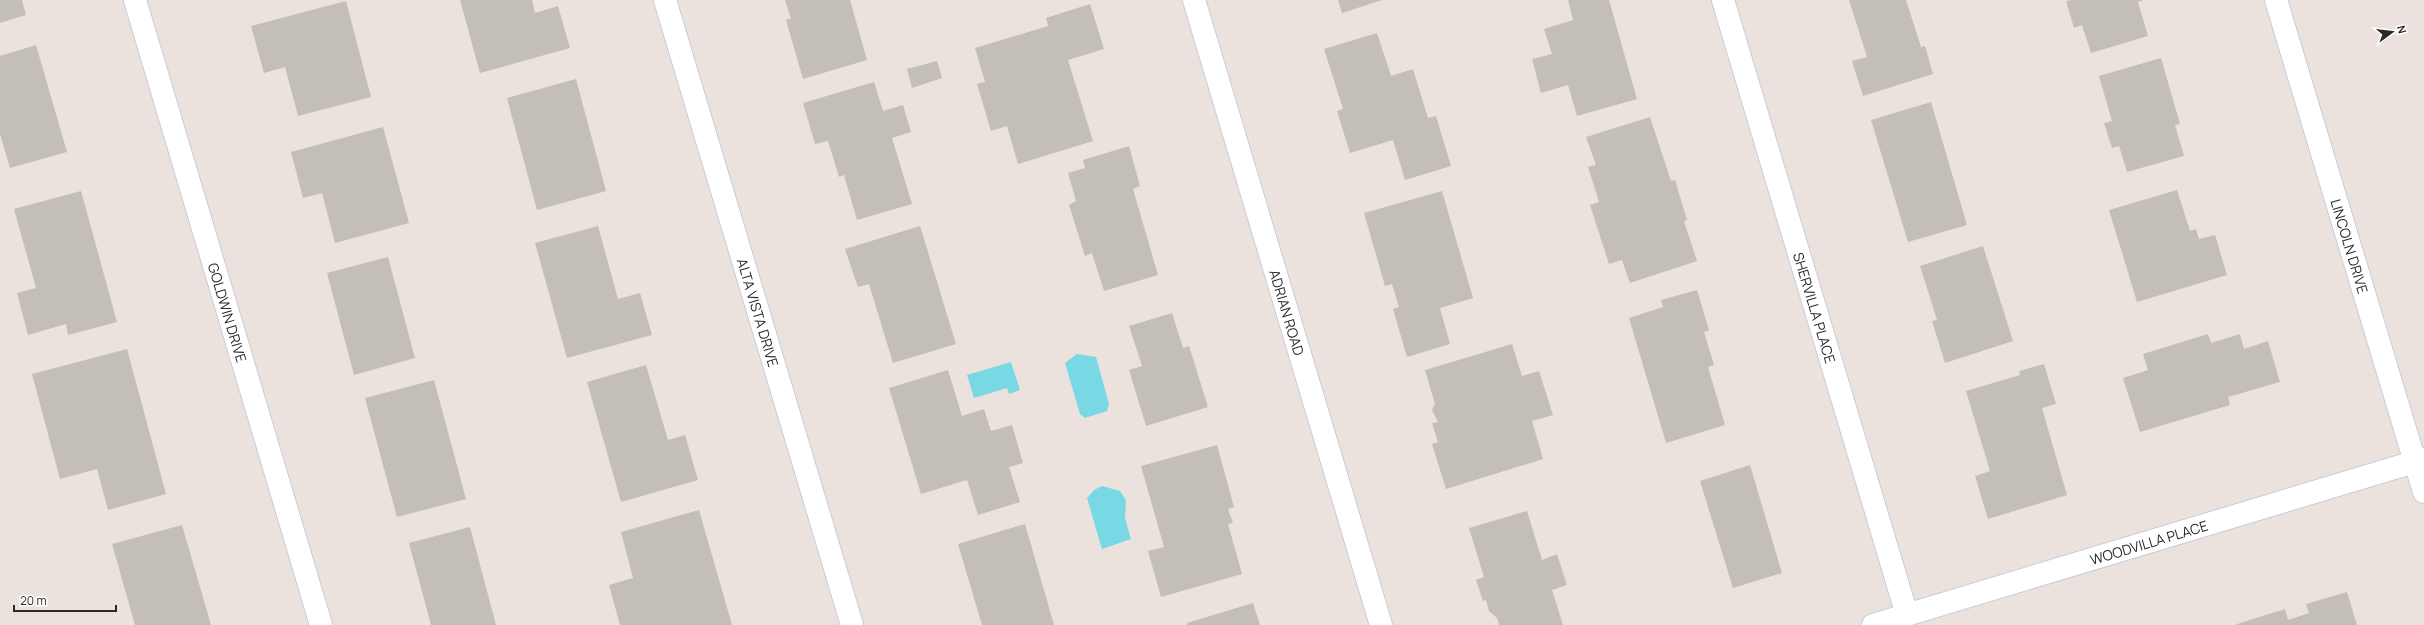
<svg xmlns="http://www.w3.org/2000/svg" width="2424" height="625" viewBox="0 0 2424 625" font-family="Manrope,sans-serif">
<style>
.water{fill:#78d9e4}
.building{fill:#c3beb8}
.lines{fill:none;stroke-linecap:round;stroke-linejoin:round}
.minor-casing{stroke:#c8cdd6;stroke-width:24}
.minor{stroke:#fff;stroke-width:22}
.labels{text-anchor:middle;dominant-baseline:central;stroke-width:3.5;stroke-linejoin:round;paint-order:stroke}
.street-label{font-size:14px;fill:#2a2a2a;stroke:#fff}
</style>
<rect width="100%" height="100%" fill="#ebe2dd"/>
<path class="water" d="M 1077,354 L 1096,357 L 1109,404 L 1107,411 L 1085,418 L 1080,414 L 1065,363 Z
M 1011,362 L 1020,390 L 1009,394 L 1007,388 L 974,398 L 967,375 Z
M 1102,486 L 1120,491 L 1126,500 L 1125,518 L 1131,539 L 1102,549 L 1087,498 L 1094,490 Z"/>
<path class="building" d="M 0,0 L 22,0 L 26,15 L 0,23 Z
M 460,0 L 532,0 L 535,13 L 558,6 L 570,48 L 480,73 Z
M 785,0 L 850,0 L 867,60 L 803,79 L 786,20 L 791,18 Z
M 1338,0 L 1382,0 L 1342,13 Z
M 1568,0 L 1609,0 L 1637,99 L 1577,116 L 1568,85 L 1541,93 L 1532,59 L 1552,54 L 1544,29 L 1573,20 Z
M 1849,0 L 1906,0 L 1921,47 L 1925,46 L 1933,74 L 1863,96 L 1852,61 L 1867,57 Z
M 2072,0 L 2144,0 L 2138,2 L 2148,36 L 2091,53 L 2082,25 L 2074,28 L 2066,1 Z
M 346,1 L 371,97 L 298,116 L 285,67 L 264,73 L 251,26 Z
M 1090,4 L 1104,49 L 1068,60 L 1093,141 L 1018,164 L 1007,126 L 991,131 L 977,84 L 985,82 L 975,48 L 1048,26 L 1046,18 Z
M 1377,33 L 1391,76 L 1413,69 L 1428,118 L 1436,116 L 1451,166 L 1405,180 L 1393,140 L 1350,153 L 1337,111 L 1343,109 L 1324,49 Z
M 36,45 L 67,152 L 10,168 L 0,134 L 0,56 Z
M 2161,58 L 2180,124 L 2175,125 L 2184,156 L 2127,172 L 2119,146 L 2112,148 L 2104,123 L 2112,121 L 2099,76 Z
M 937,61 L 942,78 L 912,88 L 907,69 Z
M 576,79 L 606,191 L 537,210 L 507,98 Z
M 874,82 L 883,111 L 903,105 L 911,132 L 892,138 L 912,204 L 857,220 L 844,175 L 839,177 L 828,141 L 815,144 L 803,103 Z
M 1931,102 L 1967,225 L 1908,242 L 1871,120 Z
M 1650,117 L 1671,181 L 1675,180 L 1687,220 L 1684,221 L 1697,261 L 1630,283 L 1622,260 L 1609,264 L 1590,205 L 1599,202 L 1588,167 L 1596,165 L 1586,137 Z
M 383,127 L 409,223 L 335,243 L 322,193 L 303,198 L 291,152 Z
M 1129,146 L 1140,186 L 1133,189 L 1158,275 L 1104,291 L 1092,253 L 1085,256 L 1069,205 L 1076,201 L 1068,173 L 1085,168 L 1083,160 Z
M 2177,190 L 2190,231 L 2196,229 L 2199,239 L 2215,235 L 2227,275 L 2137,302 L 2109,210 Z
M 81,191 L 117,322 L 68,335 L 66,324 L 28,335 L 17,293 L 36,288 L 14,209 Z
M 1442,191 L 1473,298 L 1440,308 L 1450,344 L 1407,357 L 1393,309 L 1399,307 L 1392,284 L 1385,286 L 1364,213 Z
M 598,226 L 618,299 L 640,293 L 652,335 L 567,358 L 535,243 Z
M 920,226 L 956,344 L 893,363 L 869,284 L 858,287 L 845,249 Z
M 1983,246 L 2013,341 L 1945,363 L 1932,321 L 1937,320 L 1920,266 Z
M 388,257 L 415,358 L 354,375 L 327,273 Z
M 1697,290 L 1709,330 L 1704,332 L 1714,365 L 1708,367 L 1725,425 L 1666,443 L 1629,318 L 1663,307 L 1661,300 Z
M 1172,313 L 1183,348 L 1189,346 L 1208,407 L 1146,426 L 1129,370 L 1142,366 L 1129,326 Z
M 2208,334 L 2211,343 L 2240,334 L 2244,349 L 2268,341 L 2280,382 L 2228,397 L 2230,405 L 2140,432 L 2123,378 L 2148,370 L 2143,354 Z
M 1512,344 L 1522,376 L 1539,371 L 1553,415 L 1532,421 L 1543,459 L 1446,489 L 1432,444 L 1438,442 L 1432,423 L 1438,422 L 1432,410 L 1435,404 L 1425,370 Z
M 127,349 L 166,494 L 108,510 L 97,469 L 60,479 L 32,374 Z
M 2044,364 L 2056,404 L 2042,408 L 2067,495 L 1988,519 L 1975,476 L 1990,471 L 1966,391 L 2020,375 L 2019,371 Z
M 646,365 L 668,440 L 685,435 L 698,480 L 621,502 L 587,382 Z
M 948,370 L 962,416 L 984,409 L 991,431 L 1012,425 L 1023,463 L 1009,467 L 1020,502 L 978,515 L 967,480 L 921,494 L 889,388 Z
M 434,380 L 466,499 L 397,517 L 365,398 Z
M 1217,445 L 1234,507 L 1228,509 L 1233,523 L 1228,524 L 1242,574 L 1161,597 L 1148,551 L 1164,547 L 1141,466 Z
M 1750,465 L 1782,573 L 1733,588 L 1700,481 Z
M 699,510 L 732,625 L 620,625 L 609,585 L 633,578 L 621,532 Z
M 1527,511 L 1542,560 L 1557,554 L 1567,585 L 1552,590 L 1563,625 L 1499,625 L 1497,618 L 1489,611 L 1486,600 L 1483,601 L 1476,580 L 1484,577 L 1469,528 Z
M 1025,524 L 1054,625 L 982,625 L 958,544 Z
M 182,525 L 211,625 L 135,625 L 112,544 Z
M 470,527 L 496,625 L 431,625 L 409,543 Z
M 2347,592 L 2357,625 L 2234,625 L 2285,609 L 2288,620 L 2309,613 L 2306,604 Z
M 1253,603 L 1260,625 L 1187,625 L 1187,623 Z"/>
<g class="lines">
<defs>
<g id="minor">
<path id="s1" d="M 135,0 L 321,625"/>
<path id="s2" d="M 665,0 L 852,625"/>
<path id="s3" d="M 1194,0 L 1381,625"/>
<path id="s4" d="M 1723,0 L 1907,615"/>
<path id="s5" d="M 2276,0 L 2424,492"/>
<path id="s6" d="M 1873,625 L 2424,459"/>
</g>
</defs>
<use href="#minor" class="minor-casing"/>
<use href="#minor" class="minor"/>
</g>
<g class="labels">
<g class="street-label">
<text stroke="none"><textPath href="#s5" startOffset="257">LINCOLN DRIVE</textPath></text>
<text stroke="none"><textPath href="#s4" startOffset="321">SHERVILLA PLACE</textPath></text>
<text stroke="none"><textPath href="#s3" startOffset="326">ADRIAN ROAD</textPath></text>
<text stroke="none"><textPath href="#s1" startOffset="326">GOLDWIN DRIVE</textPath></text>
<text stroke="none"><textPath href="#s2" startOffset="326">ALTA VISTA DRIVE</textPath></text>
<text stroke="none"><textPath href="#s6" startOffset="288">WOODVILLA PLACE</textPath></text>
</g>
</g>
<g transform="translate(2392 32) rotate(75)" stroke="#ffffff" stroke-width="3" paint-order="stroke">
<path d="M0-3L7 15L0 10L-7 15Z" fill="#2a2a2a"/>
<text y="-6" font-size="11" font-weight="bold" text-anchor="middle" fill="#2a2a2a">N</text>
</g>
<path d="M14 605v6h102v-6" fill="none" stroke="#2a2a2a" stroke-width="2"/>
<text x="20" y="605" font-size="12" fill="#2a2a2a" stroke="#ffffff" stroke-width="3" paint-order="stroke">20 m</text>
</svg>
